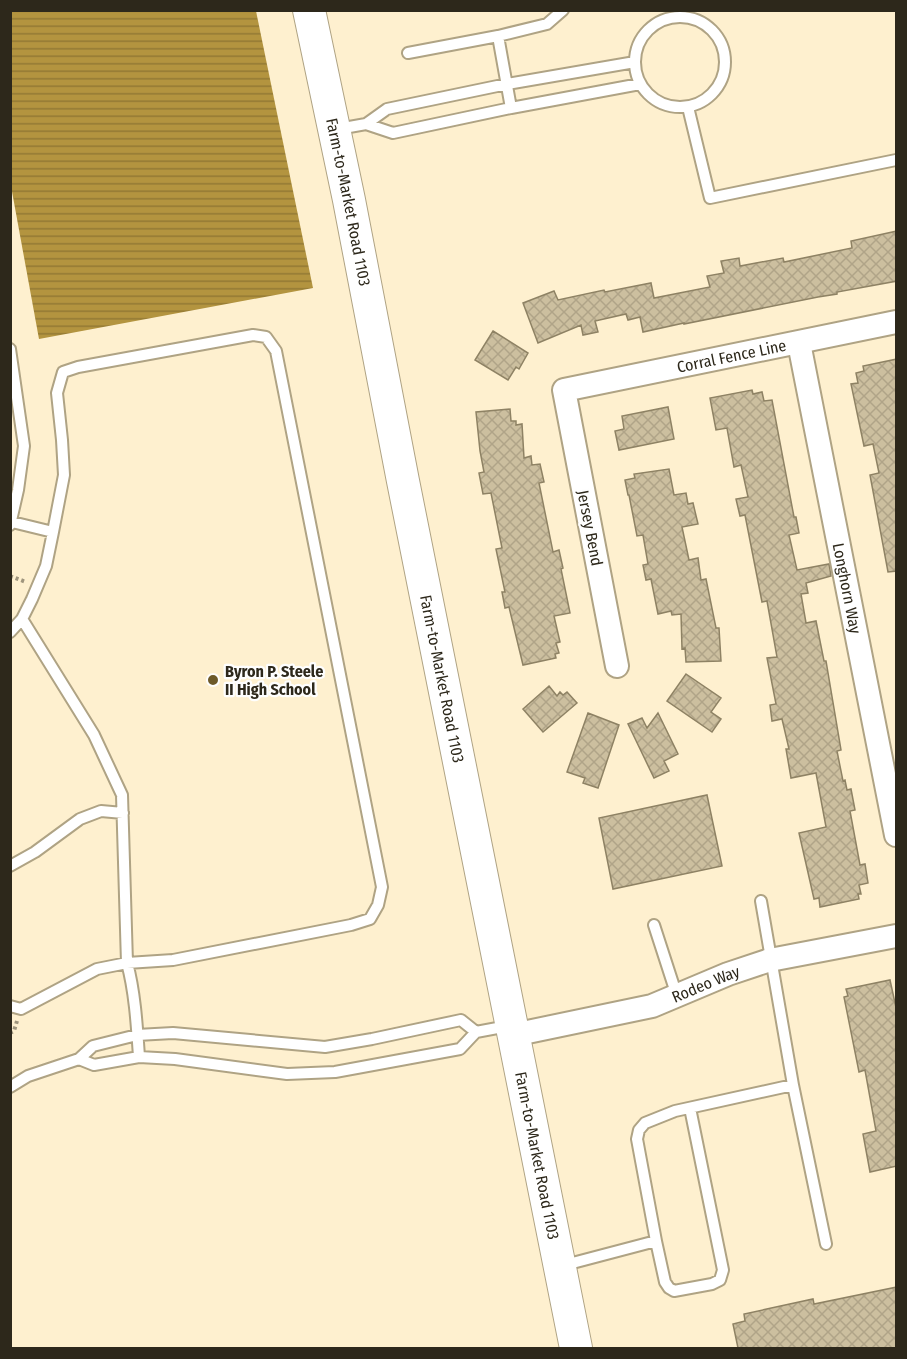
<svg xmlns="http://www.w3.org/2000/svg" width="907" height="1359" viewBox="0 0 907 1359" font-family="'Fira Sans Condensed',sans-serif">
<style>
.water{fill:url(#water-rules)}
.building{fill:url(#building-cross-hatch);stroke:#8e8264;stroke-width:1.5}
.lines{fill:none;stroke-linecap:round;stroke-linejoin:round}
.lane-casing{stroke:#afa384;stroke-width:14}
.street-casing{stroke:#afa384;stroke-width:26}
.secondary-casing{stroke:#afa384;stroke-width:34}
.path{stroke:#9f957d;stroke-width:4;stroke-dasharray:3 3;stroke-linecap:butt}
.lane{stroke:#fff;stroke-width:10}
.street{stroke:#fff;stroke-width:22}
.secondary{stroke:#fff;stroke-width:32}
.poi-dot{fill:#6d5a29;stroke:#fefefe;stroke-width:2}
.labels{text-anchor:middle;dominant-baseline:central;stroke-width:4.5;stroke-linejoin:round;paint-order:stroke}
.street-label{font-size:16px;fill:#2d281b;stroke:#fefefe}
.poi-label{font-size:16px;font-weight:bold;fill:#2d281b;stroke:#fefefe;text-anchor:start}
</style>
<defs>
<pattern id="water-rules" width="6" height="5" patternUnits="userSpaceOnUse" patternTransform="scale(1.5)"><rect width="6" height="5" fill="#b3943f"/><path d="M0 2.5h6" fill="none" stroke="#927934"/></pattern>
<pattern id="building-cross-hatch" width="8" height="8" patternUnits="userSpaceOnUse" patternTransform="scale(1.5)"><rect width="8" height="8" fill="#ccbf9f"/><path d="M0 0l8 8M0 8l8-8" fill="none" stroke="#b0a488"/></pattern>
</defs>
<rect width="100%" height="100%" fill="#fef0cf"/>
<path class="water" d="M 10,11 L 256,11 L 313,288 L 39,339 L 11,186 Z"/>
<path class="building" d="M 897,231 L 897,281 L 837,292 L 837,294 L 818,297 L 684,324 L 684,323 L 643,332 L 640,317 L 628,320 L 626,314 L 595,321 L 598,332 L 583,335 L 581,325 L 538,343 L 523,303 L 554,291 L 558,300 L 604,290 L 605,292 L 651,283 L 654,298 L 710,287 L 707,276 L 724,273 L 721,261 L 739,258 L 740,266 L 783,258 L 784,262 L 852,248 L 851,241 Z
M 493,331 L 528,353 L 519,369 L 516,367 L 508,380 L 475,360 Z
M 897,359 L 897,571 L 888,572 L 870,475 L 879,473 L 873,444 L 864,446 L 851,384 L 858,383 L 856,373 L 864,371 L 863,366 Z
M 752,390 L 753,394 L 762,392 L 764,401 L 772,400 L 794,517 L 796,517 L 799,533 L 789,535 L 797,570 L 829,564 L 831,576 L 806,583 L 808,593 L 801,594 L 806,623 L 816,621 L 824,661 L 826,661 L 841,750 L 837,751 L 843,781 L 845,780 L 847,790 L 851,789 L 855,810 L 850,811 L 860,865 L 865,864 L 868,883 L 859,885 L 861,894 L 858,894 L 859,899 L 820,907 L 819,898 L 814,899 L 799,833 L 826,827 L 816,773 L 791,778 L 786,749 L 789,749 L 782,719 L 772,721 L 770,705 L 776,704 L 767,658 L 777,657 L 767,601 L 762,602 L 745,515 L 740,516 L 736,499 L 748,497 L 741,465 L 734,467 L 727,428 L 716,430 L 710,398 Z
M 668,407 L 674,439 L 619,450 L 615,431 L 624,429 L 622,416 Z
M 510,409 L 511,421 L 516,421 L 516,425 L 522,424 L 524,458 L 531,456 L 532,465 L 540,464 L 544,482 L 539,483 L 553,552 L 559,550 L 563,568 L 561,569 L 570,613 L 554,616 L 560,642 L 556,643 L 559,653 L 555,654 L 556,658 L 523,665 L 509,607 L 505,608 L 502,592 L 505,592 L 496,549 L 502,548 L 491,493 L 483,494 L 479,473 L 484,472 L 480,451 L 476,412 Z
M 669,469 L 674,495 L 686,493 L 688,504 L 693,503 L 698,524 L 682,527 L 689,560 L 698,558 L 701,580 L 706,579 L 716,628 L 719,628 L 721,661 L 686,662 L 685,648 L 682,649 L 681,614 L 672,615 L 671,611 L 658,614 L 651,579 L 646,580 L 643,565 L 648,564 L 643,535 L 637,536 L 629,495 L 628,495 L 625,480 L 635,478 L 634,474 Z
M 686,674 L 721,698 L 711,712 L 721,719 L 712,732 L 667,701 Z
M 549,686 L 557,696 L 560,692 L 563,695 L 567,692 L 577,703 L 543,732 L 523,709 Z
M 588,713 L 619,725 L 598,788 L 583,783 L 585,778 L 567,772 Z
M 658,713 L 678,754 L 664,761 L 669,771 L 654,778 L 628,724 L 642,718 L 647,728 Z
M 707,795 L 722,866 L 613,889 L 599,818 Z
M 890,980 L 897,1012 L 897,1166 L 870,1172 L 863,1134 L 876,1131 L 865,1070 L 859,1072 L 844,997 L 848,996 L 846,989 Z
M 897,1287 L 897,1348 L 738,1348 L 733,1324 L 745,1321 L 744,1314 L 813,1299 L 814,1304 Z"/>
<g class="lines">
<defs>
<path id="lane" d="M635 62a45 45 0 1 1 90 0a45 45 0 1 1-90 0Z
M 498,36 L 547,24 L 563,10
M 408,53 L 498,36 L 511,108
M 688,107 L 710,198 L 896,160
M 366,124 L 387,109 L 507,84 L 635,62
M 338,129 L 366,124 L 393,133 L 511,108 L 640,84
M 10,349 L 24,446 L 18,490 L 10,525
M 12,522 L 53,532
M 22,619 L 94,735 L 122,795 L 127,963 C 135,992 137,1027 139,1057
M 10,632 L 22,619 L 32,599 L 46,566 L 53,532 L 64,475 L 62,440 L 57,393 L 63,372 L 78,367 L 253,335 L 266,337 L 276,351 L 382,887 L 378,905 L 370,919 L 351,925 L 173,960 L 127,963 L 97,969 L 21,1009 L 10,1006
M 10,866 L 35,852 L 80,819 L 101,811 L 123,813
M 654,925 L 677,996
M 79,1059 L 94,1065 L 139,1057 L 175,1059 L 287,1074 L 335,1072 L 460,1049 L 476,1032 L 508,1026
M 793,1085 L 826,1244
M 10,1087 L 28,1076 L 79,1059 L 93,1046 L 137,1035 L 173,1033 L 325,1047 L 372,1039 L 461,1020 L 476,1032
M 656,1241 L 665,1282 L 669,1288 L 674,1291 L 712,1284 L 720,1280 L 723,1270 L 690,1108
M 561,1266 L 656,1241 L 637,1139 L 639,1130 L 645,1123 L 675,1111 L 793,1085 L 761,901"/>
<g id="street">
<path id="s1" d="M 799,343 L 896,835"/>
<path id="s2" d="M 617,666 L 564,390 L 896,322"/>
<path id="s3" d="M 513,1035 L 652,1006 L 728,974 L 770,960 L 896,936"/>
</g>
<g id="secondary">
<path id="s4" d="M 309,10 L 349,200 L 403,481 L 576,1348"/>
</g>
</defs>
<use href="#lane" class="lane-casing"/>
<use href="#street" class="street-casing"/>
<use href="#secondary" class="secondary-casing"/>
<path class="path" d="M 10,576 L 26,582
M 10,1033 L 14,1031 L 17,1021"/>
<use href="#lane" class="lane"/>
<use href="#street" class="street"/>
<use href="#secondary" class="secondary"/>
</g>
<circle class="poi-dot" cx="213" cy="680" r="6"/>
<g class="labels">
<g class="street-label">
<text stroke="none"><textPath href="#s4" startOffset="196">Farm-to-Market Road 1103</textPath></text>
<text stroke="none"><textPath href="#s2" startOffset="452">Corral Fence Line</textPath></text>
<text transform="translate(590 528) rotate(79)">Jersey Bend</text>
<text stroke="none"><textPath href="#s1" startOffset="250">Longhorn Way</textPath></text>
<text stroke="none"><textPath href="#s4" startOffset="682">Farm-to-Market Road 1103</textPath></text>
<text stroke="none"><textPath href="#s3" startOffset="200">Rodeo Way</textPath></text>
<text stroke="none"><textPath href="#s4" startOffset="1168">Farm-to-Market Road 1103</textPath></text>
</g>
<g class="poi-label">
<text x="225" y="671">Byron P. Steele<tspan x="225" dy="18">II High School</tspan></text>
</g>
</g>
<rect width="907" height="1359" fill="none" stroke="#2d281b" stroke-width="24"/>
</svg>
